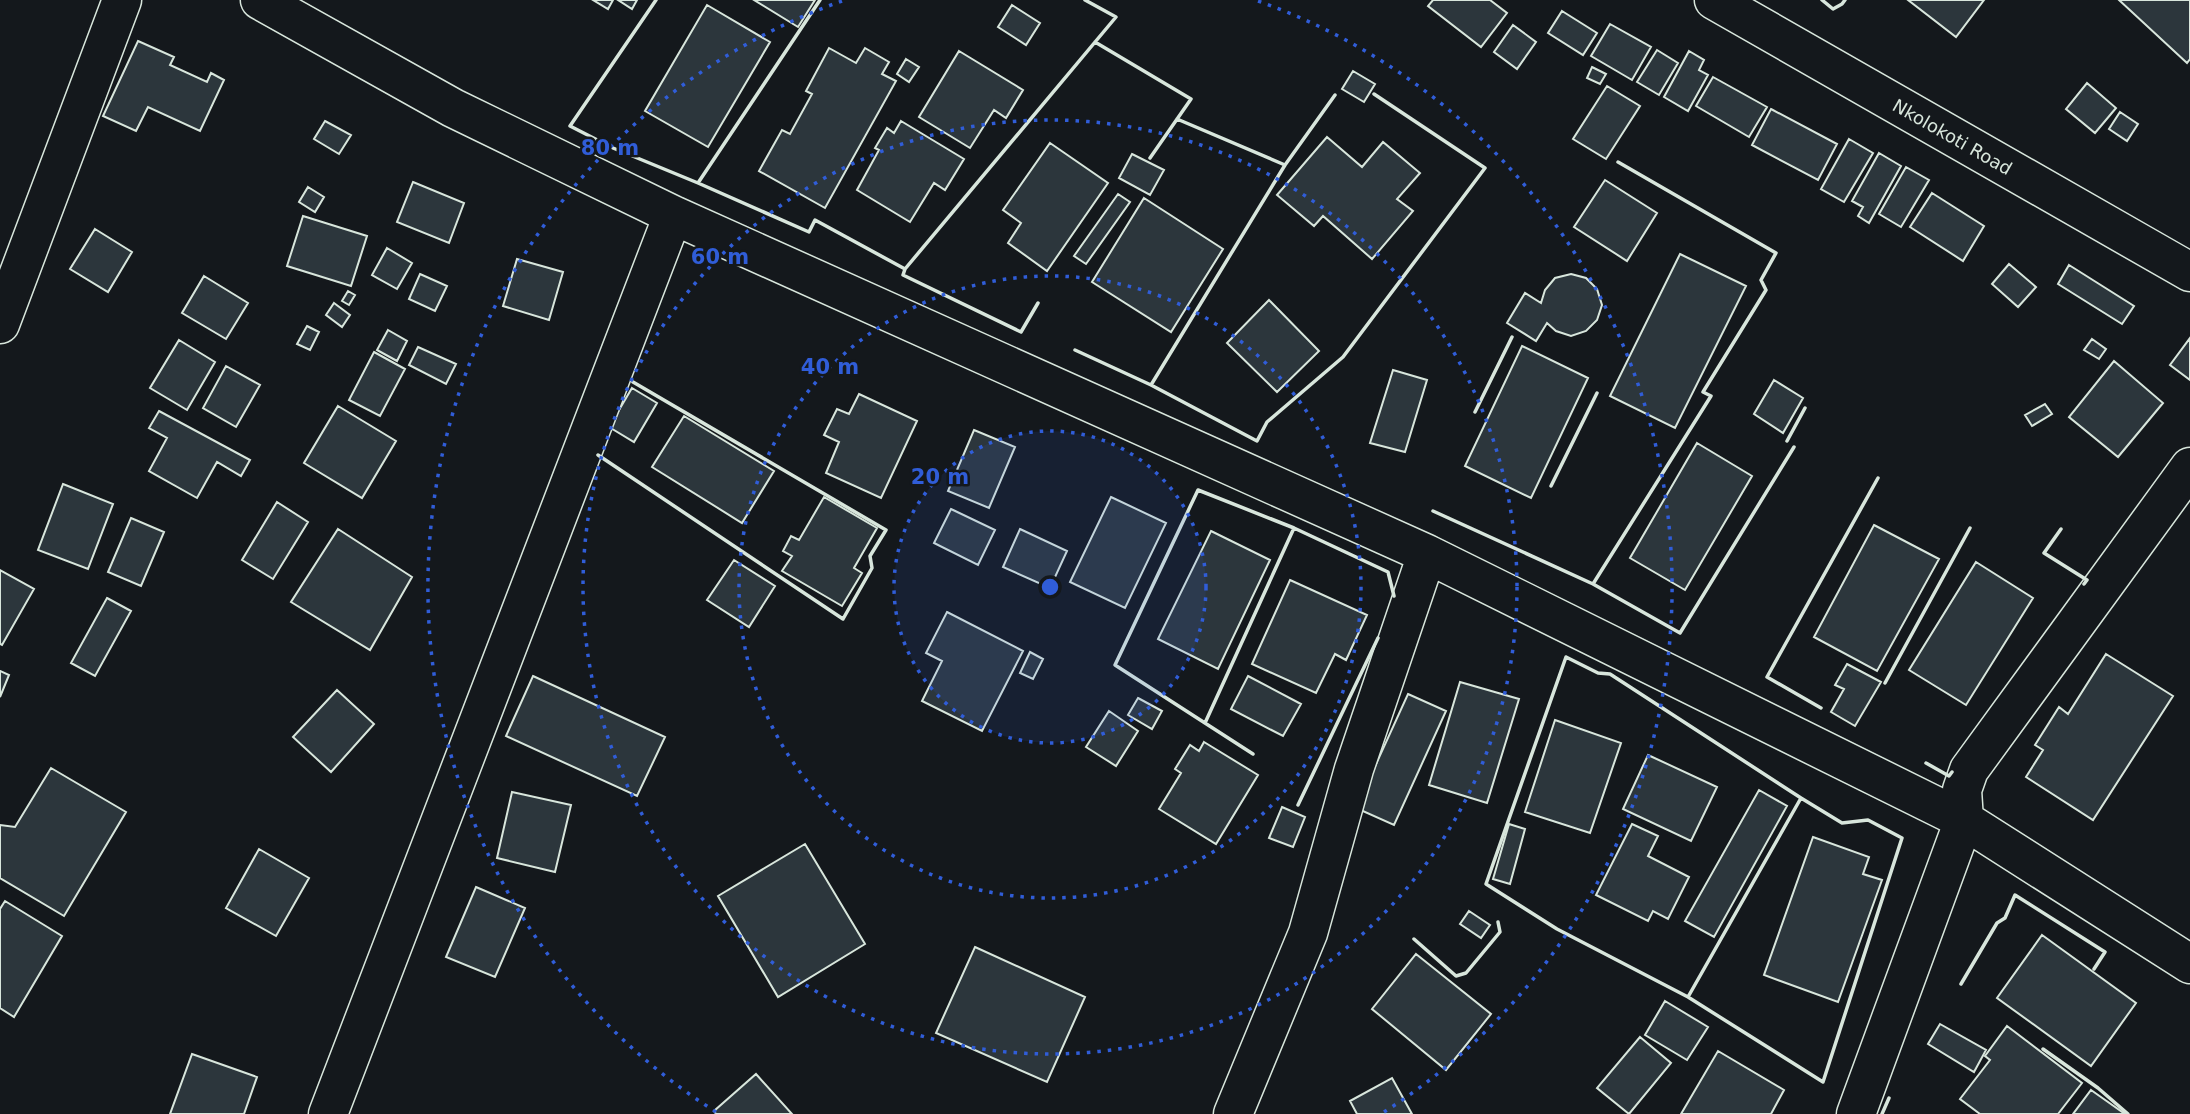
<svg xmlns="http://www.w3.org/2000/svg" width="2190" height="1114" viewBox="0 0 2190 1114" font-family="'DejaVu Sans',sans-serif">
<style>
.building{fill:#2c363c;stroke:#d8e6dc;stroke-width:2}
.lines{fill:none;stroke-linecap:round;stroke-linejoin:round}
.minor-casing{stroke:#d8e6dc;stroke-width:41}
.major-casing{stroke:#d8e6dc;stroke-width:41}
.minor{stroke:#14181c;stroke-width:38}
.major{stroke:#14181c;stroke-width:38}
.wall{stroke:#d8e6dc;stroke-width:3.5}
.ring{fill:none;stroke:#305dd8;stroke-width:3.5;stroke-dasharray:3.5 7}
.labels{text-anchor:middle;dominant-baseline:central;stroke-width:5;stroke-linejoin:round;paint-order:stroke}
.street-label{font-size:18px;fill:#d8e6dc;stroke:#14181c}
.centre{fill:#305dd8;stroke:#14181c;stroke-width:3.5}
.ring-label{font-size:21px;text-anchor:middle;font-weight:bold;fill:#305dd8;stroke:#14181c;stroke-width:5;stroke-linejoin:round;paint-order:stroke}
</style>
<rect width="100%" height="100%" fill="#14181c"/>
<path class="building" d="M 593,0 L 613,0 L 608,9 Z
M 618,0 L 637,0 L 632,9 Z
M 754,0 L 815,0 L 798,27 Z
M 1433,0 L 1490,0 L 1507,13 L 1481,47 L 1428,6 Z
M 1908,0 L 1984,0 L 1956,37 Z
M 2119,0 L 2190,0 L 2190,59 L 2187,63 Z
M 707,5 L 770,42 L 708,147 L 645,111 Z
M 1012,5 L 1040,23 L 1026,45 L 998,27 Z
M 1562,11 L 1597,33 L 1583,55 L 1548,33 Z
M 1610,24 L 1651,47 L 1632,80 L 1591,56 Z
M 1513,25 L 1536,42 L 1517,69 L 1494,52 Z
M 138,41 L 174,57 L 170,65 L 207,82 L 211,73 L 224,80 L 200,131 L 148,107 L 136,131 L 103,116 Z
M 829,48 L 856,63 L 865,48 L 889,62 L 882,74 L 896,81 L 825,208 L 759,171 L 782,130 L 790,134 L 812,94 L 806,91 Z
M 1657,50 L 1678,63 L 1659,95 L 1637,82 Z
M 959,51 L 1023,90 L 1006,118 L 994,110 L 970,148 L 919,117 Z
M 1689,51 L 1704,60 L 1699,70 L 1708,75 L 1688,111 L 1664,97 Z
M 906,59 L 919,67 L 909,82 L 897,74 Z
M 1592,67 L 1606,74 L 1600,84 L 1587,78 Z
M 1353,71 L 1375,84 L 1364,102 L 1342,89 Z
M 1713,77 L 1767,107 L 1749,137 L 1696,106 Z
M 2087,83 L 2116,108 L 2095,133 L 2066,109 Z
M 1607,86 L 1640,106 L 1606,159 L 1573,139 Z
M 1771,109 L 1837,144 L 1818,180 L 1752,145 Z
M 2120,112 L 2138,124 L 2127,141 L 2109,129 Z
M 325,121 L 351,135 L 339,154 L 314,139 Z
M 901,121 L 964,159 L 945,190 L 934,183 L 910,222 L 857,190 L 879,150 L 875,148 L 887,128 L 894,133 Z
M 1327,137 L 1362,167 L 1383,142 L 1420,173 L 1397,199 L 1413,211 L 1372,259 L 1323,216 L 1314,226 L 1277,195 Z
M 1849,139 L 1873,153 L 1844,202 L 1821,189 Z
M 1050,143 L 1108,183 L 1047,271 L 1008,243 L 1021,223 L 1003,210 Z
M 1879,153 L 1901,166 L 1869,223 L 1858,216 L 1863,207 L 1852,201 Z
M 1132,154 L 1164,170 L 1150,195 L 1119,178 Z
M 1906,167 L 1929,180 L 1901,227 L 1879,214 Z
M 1605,180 L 1657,213 L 1627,261 L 1574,227 Z
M 413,182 L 464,203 L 449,243 L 397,222 Z
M 308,187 L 324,197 L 315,212 L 299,202 Z
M 1932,193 L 1984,226 L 1963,261 L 1910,227 Z
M 1118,194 L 1130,202 L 1086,264 L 1074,256 Z
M 1144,198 L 1223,249 L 1171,332 L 1092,282 Z
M 303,216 L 367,236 L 351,286 L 287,266 Z
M 95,229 L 132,252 L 108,292 L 70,269 Z
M 387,248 L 412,263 L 397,289 L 372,275 Z
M 1680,254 L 1746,286 L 1675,428 L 1610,396 Z
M 517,259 L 563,272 L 549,320 L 503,306 Z
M 2009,264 L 2036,287 L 2018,307 L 1992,284 Z
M 2069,265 L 2134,306 L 2122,324 L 2058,284 Z
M 420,274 L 447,286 L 435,311 L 409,299 Z
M 1571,274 L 1586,278 L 1597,289 L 1602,305 L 1597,320 L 1586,331 L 1571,336 L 1556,331 L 1547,323 L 1536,341 L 1507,323 L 1525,293 L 1541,303 L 1545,290 L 1555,278 Z
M 204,276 L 248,303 L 226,339 L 182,313 Z
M 348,291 L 355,295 L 349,305 L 342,301 Z
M 1269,300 L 1319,351 L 1277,392 L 1227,343 Z
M 334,303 L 350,315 L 342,327 L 326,315 Z
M 307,326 L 319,332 L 310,350 L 297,344 Z
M 388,330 L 407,341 L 397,361 L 377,350 Z
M 2190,338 L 2190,380 L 2170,365 Z
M 2092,339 L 2106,349 L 2099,359 L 2084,350 Z
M 179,340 L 215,362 L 187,410 L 150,388 Z
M 1522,346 L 1588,378 L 1531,498 L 1465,466 Z
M 418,347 L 456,364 L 446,384 L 409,365 Z
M 374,352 L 405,369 L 380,416 L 349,400 Z
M 2114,361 L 2163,403 L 2118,457 L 2069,417 Z
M 226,366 L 260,385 L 236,427 L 203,408 Z
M 1393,370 L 1427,380 L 1405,452 L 1370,443 Z
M 1774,380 L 1803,398 L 1783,433 L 1754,414 Z
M 632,388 L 657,403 L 634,442 L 609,427 Z
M 859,394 L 917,421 L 881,498 L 826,473 L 839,442 L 824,435 L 837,409 L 849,414 Z
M 2045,404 L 2052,414 L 2032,426 L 2025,415 Z
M 338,406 L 396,441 L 362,498 L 304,463 Z
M 159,411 L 250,460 L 241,476 L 217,462 L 197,498 L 149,471 L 167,438 L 149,428 Z
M 684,416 L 774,471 L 742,523 L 652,467 Z
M 974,430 L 1015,447 L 989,508 L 948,491 Z
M 1697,443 L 1752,476 L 1685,590 L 1630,558 Z
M 63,484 L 113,504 L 88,569 L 38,550 Z
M 824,497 L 877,528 L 854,568 L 862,573 L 842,606 L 782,571 L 792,556 L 783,551 L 791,536 L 799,540 Z
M 1111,497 L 1166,523 L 1125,608 L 1070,582 Z
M 277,502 L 308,522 L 273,579 L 242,560 Z
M 951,509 L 995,530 L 978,565 L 934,543 Z
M 131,518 L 164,532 L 141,586 L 108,572 Z
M 1874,525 L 1939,559 L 1877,671 L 1814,637 Z
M 338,529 L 412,577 L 370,650 L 291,602 Z
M 1020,529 L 1067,551 L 1050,588 L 1003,567 Z
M 1211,531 L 1270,560 L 1218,669 L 1158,639 Z
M 734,560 L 775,586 L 749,627 L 707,600 Z
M 1976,562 L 2033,598 L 1966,705 L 1909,670 Z
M 0,570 L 34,589 L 2,645 L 0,644 Z
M 1290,580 L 1367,615 L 1346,660 L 1335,654 L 1316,693 L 1252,664 Z
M 107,598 L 131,611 L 95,676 L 71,663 Z
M 947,612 L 1023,651 L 982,731 L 922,701 L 942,661 L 926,653 Z
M 1030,652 L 1043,659 L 1033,679 L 1020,673 Z
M 2106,654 L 2173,696 L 2093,820 L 2026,777 L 2043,750 L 2035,745 L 2059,707 L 2068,714 Z
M 1847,664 L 1881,682 L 1855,726 L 1831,712 L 1844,689 L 1835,685 Z
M 0,671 L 9,675 L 0,697 Z
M 533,676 L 665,737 L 637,796 L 506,736 Z
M 1248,676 L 1301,704 L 1283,736 L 1231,709 Z
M 1460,682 L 1519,699 L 1487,803 L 1429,785 Z
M 337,690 L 374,724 L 331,772 L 293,737 Z
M 1408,694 L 1446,711 L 1394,825 L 1356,808 Z
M 1138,698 L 1162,711 L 1152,729 L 1128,715 Z
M 1109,711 L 1138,731 L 1116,766 L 1086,747 Z
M 1555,720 L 1621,743 L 1590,833 L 1525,812 Z
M 1204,742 L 1258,775 L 1216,844 L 1159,809 L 1181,773 L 1175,769 L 1190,745 L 1199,751 Z
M 1648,755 L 1717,787 L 1691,841 L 1623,809 Z
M 51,768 L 126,812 L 64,916 L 0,878 L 0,825 L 15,827 Z
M 1759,790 L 1787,806 L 1714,937 L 1685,921 Z
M 512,792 L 571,805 L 555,872 L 497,858 Z
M 1282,807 L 1305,817 L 1293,847 L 1269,838 Z
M 1509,824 L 1525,829 L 1510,884 L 1493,879 Z
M 1632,824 L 1658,836 L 1648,856 L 1689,877 L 1668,919 L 1653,911 L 1648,921 L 1596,895 Z
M 1813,837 L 1869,857 L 1863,874 L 1882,880 L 1838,1002 L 1764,975 Z
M 805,844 L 865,944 L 778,997 L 718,896 Z
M 259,849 L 309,878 L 276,936 L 226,908 Z
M 476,887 L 525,908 L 495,977 L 446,957 Z
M 5,901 L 62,936 L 14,1017 L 0,1008 L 0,909 Z
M 1469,911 L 1490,925 L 1481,938 L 1460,924 Z
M 2042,935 L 2136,1003 L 2091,1066 L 1997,998 Z
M 975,947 L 1085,997 L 1047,1082 L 936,1033 Z
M 1416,954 L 1491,1014 L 1446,1070 L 1372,1009 Z
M 1665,1001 L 1708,1027 L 1687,1060 L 1645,1035 Z
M 1940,1024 L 1986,1050 L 1974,1072 L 1928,1044 Z
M 2007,1026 L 2082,1083 L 2058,1114 L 1980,1114 L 1960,1099 L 1990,1060 L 1985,1056 Z
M 1640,1037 L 1671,1063 L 1629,1114 L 1597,1088 Z
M 1718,1051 L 1784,1090 L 1771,1114 L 1681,1114 Z
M 192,1054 L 257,1077 L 244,1114 L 170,1114 Z
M 756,1074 L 792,1114 L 716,1114 L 714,1111 Z
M 1392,1078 L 1412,1114 L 1357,1114 L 1350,1101 Z
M 2091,1090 L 2125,1114 L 2073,1114 Z"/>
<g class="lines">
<defs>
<path id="minor" d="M 260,0 L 453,108 L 673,215 L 1427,554 L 1964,820 L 2190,964
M 0,324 L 122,0
M 328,1114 L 673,215
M 1233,1114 L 1308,933 L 1354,769 L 1427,554
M 1856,1114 L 1964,820 L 1962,790 L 1969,770 L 2190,467"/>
<g id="major">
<path id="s1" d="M 1714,0 L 2190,272"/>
</g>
</defs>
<use href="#minor" class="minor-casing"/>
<use href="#major" class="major-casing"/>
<use href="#minor" class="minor"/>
<use href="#major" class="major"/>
<path class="wall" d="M 656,0 L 570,126 L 613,148 L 698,183 L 820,0
M 1822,0 L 1833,9 L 1842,4 L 1845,0
M 1095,42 L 1191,99 L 1150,158
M 1177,119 L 1285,165
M 698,183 L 809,232 L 815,220 L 905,269 L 1116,17 L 1085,0
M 905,269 L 903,275 L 1021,332 L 1038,303
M 1075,350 L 1151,385 L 1285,165 L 1335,95
M 1151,385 L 1257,441 L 1267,422 L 1343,357 L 1485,168 L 1374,94
M 1475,412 L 1512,337
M 1787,441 L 1805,408
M 598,455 L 843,619 L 872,568 L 870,556 L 886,530 L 633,382
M 1551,486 L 1597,393
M 1433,511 L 1593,584 L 1680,633 L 1794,447
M 2061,529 L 2044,553 L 2087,580 L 2084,584
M 1593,584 L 1711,396 L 1703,392 L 1766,290 L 1761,280 L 1776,253 L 1618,162
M 1885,683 L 1970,528
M 1821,708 L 1767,677 L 1878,478
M 1205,723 L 1294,528
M 1253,754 L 1115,665 L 1198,490 L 1294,528 L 1388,572 L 1394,596
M 1926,763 L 1949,776 L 1952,772
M 1801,798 L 1842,823 L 1868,820 L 1902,838 L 1823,1082 L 1688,997 Z
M 1298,805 L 1378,638
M 1414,939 L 1456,976 L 1466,973 L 1500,932 L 1498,922
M 1961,984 L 1997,923 L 2005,918 L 2015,895 L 2105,952 L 2094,969
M 1688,997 L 1557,929 L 1486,884 L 1566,657 L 1598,673 L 1610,674 L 1801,798
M 2043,1049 L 2098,1088 L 2128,1114
M 1882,1114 L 1889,1098"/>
</g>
<circle cx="1050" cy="587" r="156" fill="#305dd8" fill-opacity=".12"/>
<g class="ring">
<circle cx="1050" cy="587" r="156"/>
<circle cx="1050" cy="587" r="311"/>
<circle cx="1050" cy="587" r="467"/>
<path d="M716 1112A622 622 0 0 1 842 1M1258 1A622 622 0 0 1 1384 1112"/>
</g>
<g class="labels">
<g class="street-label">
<text stroke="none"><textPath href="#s1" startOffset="275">Nkolokoti Road</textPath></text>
</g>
</g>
<circle cx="1050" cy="587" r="10" class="centre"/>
<g class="ring-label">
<text x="610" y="155">80 m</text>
<text x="720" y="264">60 m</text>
<text x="830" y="374">40 m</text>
<text x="940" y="484">20 m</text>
</g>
</svg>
